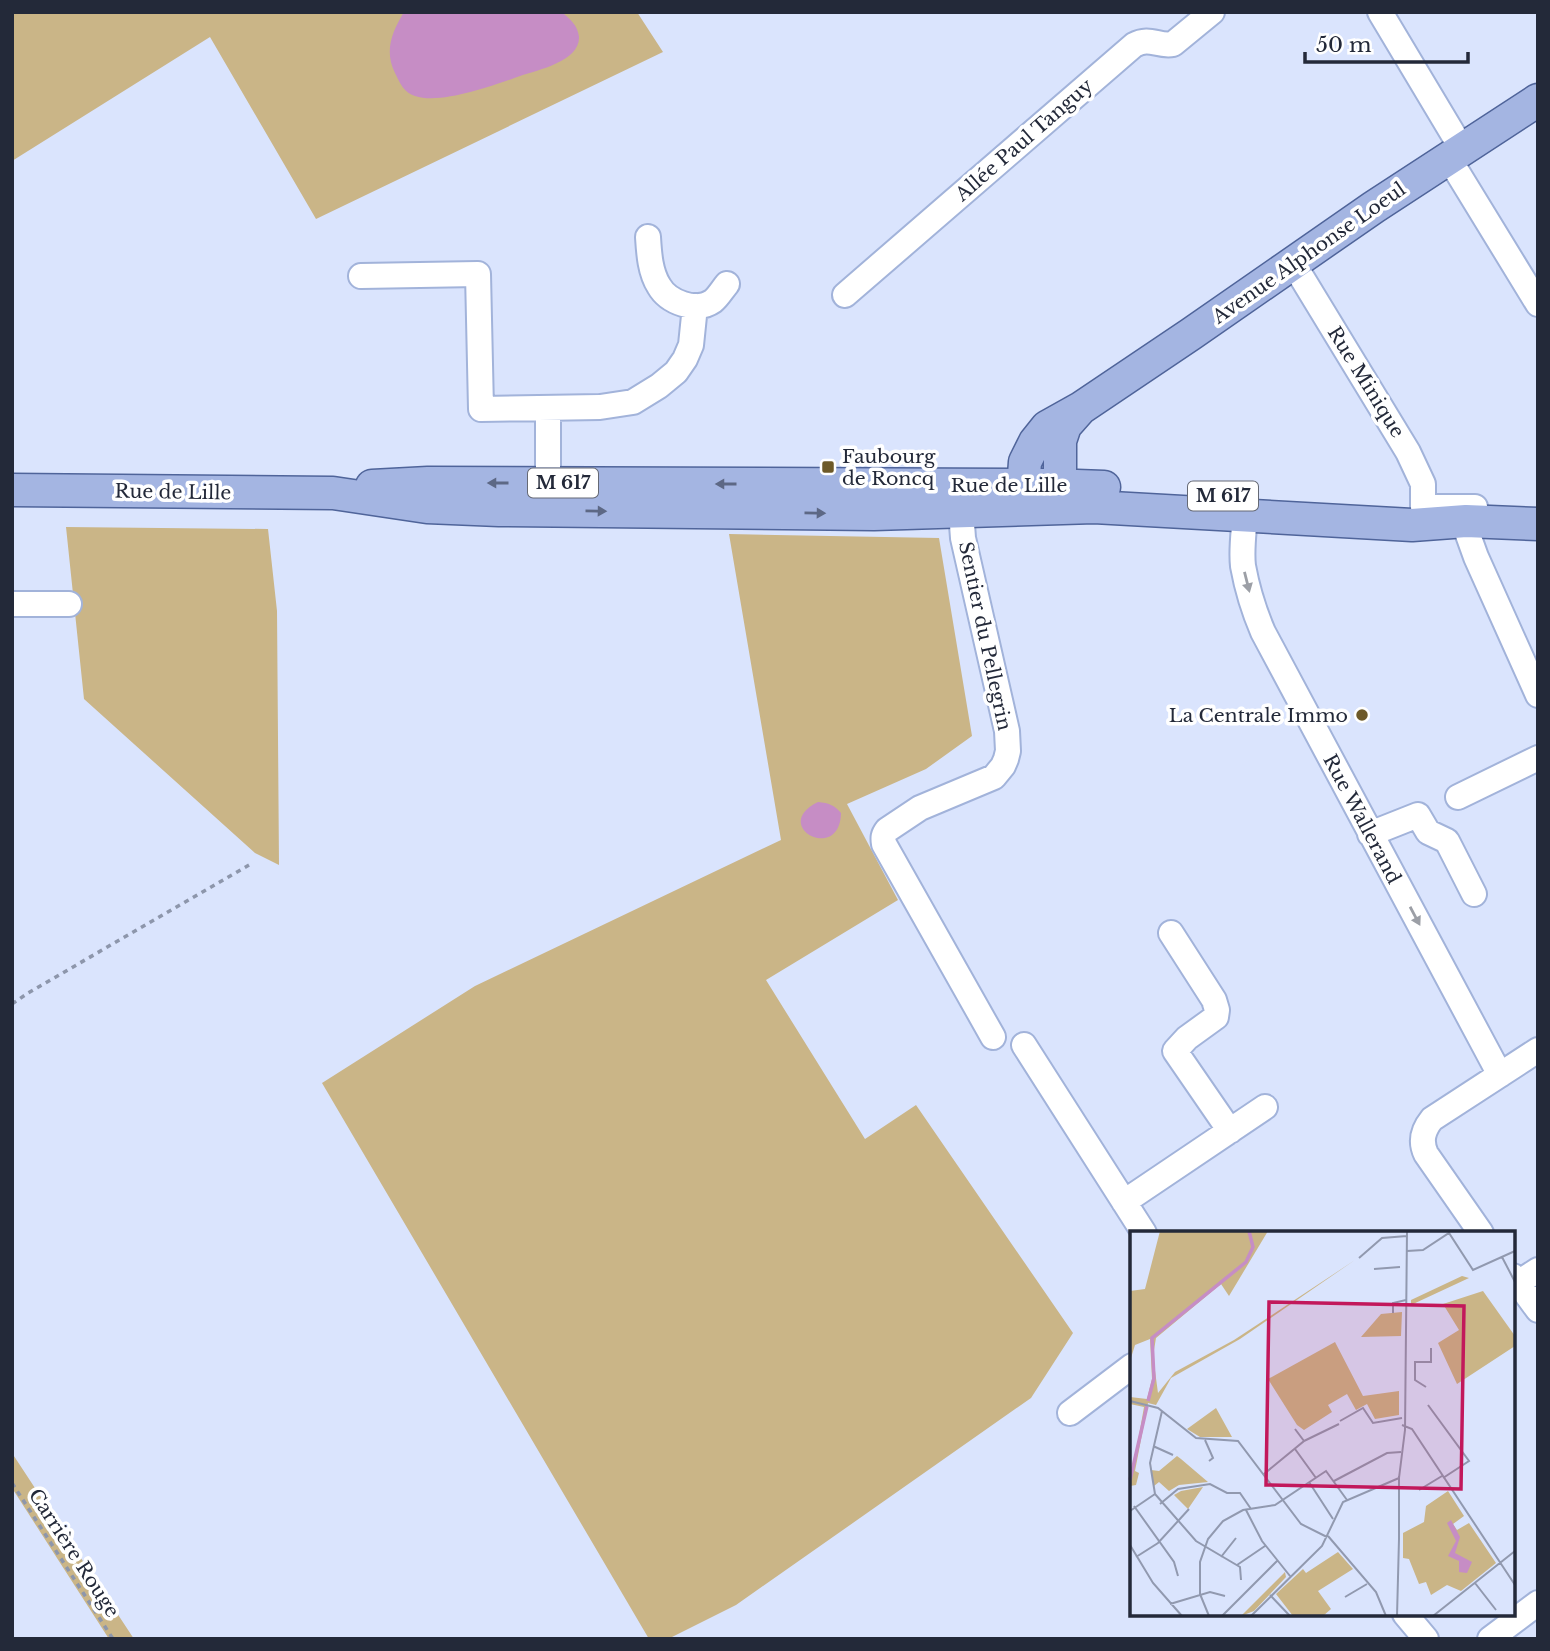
<svg xmlns="http://www.w3.org/2000/svg" width="1550" height="1651" viewBox="0 0 1550 1651" font-family="'Libre Baskerville',serif">
<style>
.green{fill:#cab587}
.water{fill:#c68dc5}
.lines{fill:none;stroke-linecap:round;stroke-linejoin:round}
.minor-casing{stroke:#a2b3da;stroke-width:28}
.major-casing{stroke:#4f649a;stroke-width:35}
.path{stroke:#8d96ab;stroke-width:3.5;stroke-dasharray:5 5;stroke-linecap:butt}
.minor{stroke:#fff;stroke-width:24}
.major{stroke:#a4b5e2;stroke-width:32}
.oneway{fill:#5d6885}
.oneway2{fill:#9c9fa6}
.poi-dot{fill:#6d5928;stroke:#fff;stroke-width:2.5}
.labels{text-anchor:middle;dominant-baseline:central;stroke-width:7;stroke-linejoin:round;paint-order:stroke}
.shield{fill:#fff;stroke:#656974;stroke-width:2}
.shield-label{font-size:18px;font-weight:bold;fill:#232939}
.street-label{font-size:19px;fill:#232939;stroke:#fff}
.poi-label{font-size:19px;fill:#232939;stroke:#fff;text-anchor:start}
.inset-river{fill:none;stroke:#c68dc5;stroke-width:3.5}
.inset-road{fill:none;stroke:#9199af;stroke-width:2}
.view{fill:#c2185b;fill-opacity:0.15;stroke:#c2185b;stroke-width:3.5}
.inset-edge{fill:none;stroke:#232939;stroke-width:3.5}
</style>
<rect width="100%" height="100%" fill="#dae4fd"/>
<path class="green" d="M 12,12 L 637,12 L 663,52 L 316,219 L 210,37 L 12,161 Z
M 66,527 L 268,529 L 277,611 L 279,865 L 255,853 L 84,699 Z
M 729,534 L 939,538 L 972,736 L 926,769 L 847,804 L 898,900 L 766,980 L 865,1139 L 916,1105 L 1073,1333 L 1031,1398 L 736,1605 L 668,1639 L 649,1639 L 322,1083 L 475,986 L 781,840 Z
M 12,1453 L 134,1639 L 109,1639 L 12,1488 Z"/>
<path class="water" d="M 404,12 L 561,12 C 570,18 578,26 579,37 C 580,61 539,70 520,76 C 495,85 441,105 415,96 C 404,93 400,83 395,73 C 384,51 392,32 404,12 Z
M 818,802 C 829,803 834,805 841,813 C 840,864 769,826 818,802 Z"/>
<g class="lines">
<defs>
<path id="minor" d="M 1380,12 L 1462,149
M 1448,157 L 1538,304
M 648,237 C 649,253 650,272 659,286 C 668,302 696,313 713,301 C 718,297 722,290 727,284
M 1293,263 L 1408,452 L 1423,484 L 1423,507 L 1475,507
M 361,276 L 478,274 L 481,409 L 600,407 L 633,402 L 659,386 L 676,372 L 685,359 L 691,345 L 695,306
M 845,295 L 1134,45 C 1150,36 1158,47 1173,44 L 1212,12
M 548,408 L 548,499
M 961,511 L 963,538 L 1007,731 L 1008,751 L 1006,759 L 1003,766 L 994,777 L 920,808 L 887,830 C 883,835 883,838 884,844 L 993,1037
M 1245,514 C 1244,531 1241,549 1243,566 C 1247,588 1254,611 1263,632 L 1500,1075
M 1466,521 L 1467,532 L 1476,557 L 1538,695
M 12,604 L 69,604
M 1458,797 L 1538,758
M 1370,834 L 1418,815 L 1428,832 L 1447,841 L 1474,894
M 1171,933 L 1214,1000 L 1217,1010 L 1216,1017 L 1187,1038 L 1175,1051 L 1230,1131
M 1024,1045 L 1144,1233
M 1124,1202 L 1265,1107
M 1481,1233 L 1426,1154 C 1420,1141 1423,1130 1432,1119 L 1538,1050
M 1513,1276 L 1538,1310
M 1518,1283 L 1538,1270
M 1070,1413 L 1132,1366
M 1405,1614 L 1426,1639
M 1490,1639 L 1538,1603"/>
<path id="major" d="M 372,486 L 428,483 L 1050,485 L 1104,487
M 12,490 L 333,493 L 427,507 L 499,510 L 874,514 L 1094,507 L 1412,525 L 1466,521 L 1538,524
M 1022,504 L 1025,462 L 1035,442 L 1047,427 L 1081,408 L 1191,334 L 1374,207 L 1538,100
M 1060,505 L 1060,441 L 1065,426 L 1080,409"/>
</defs>
<use href="#minor" class="minor-casing"/>
<use href="#major" class="major-casing"/>
<path class="path" d="M 12,1004 L 28,993 L 249,865
M 12,1483 L 113,1639"/>
<use href="#minor" class="minor"/>
<use href="#major" class="major"/>
</g>
<defs><path id="oneway-solid" d="M-6-.8H1V-3.2L6.5 0L1 3.2V.8H-6Z" transform="scale(1.75)"/></defs>
<g class="oneway">
<use href="#oneway-solid" transform="translate(498 483) rotate(-180)"/>
<use href="#oneway-solid" transform="translate(726 484) rotate(-180)"/>
<use href="#oneway-solid" transform="translate(596 511) rotate(1)"/>
<use href="#oneway-solid" transform="translate(815 513) rotate(1)"/>
</g>
<g class="oneway2">
<use href="#oneway-solid" transform="translate(1247 582) rotate(76)"/>
<use href="#oneway-solid" transform="translate(1415 916) rotate(62)"/>
</g>
<g class="poi-dot">
<rect x="821" y="460" width="14" height="14" rx="3.5"/>
<circle cx="1362" cy="715" r="7"/>
</g>
<g class="labels">
<g class="shield">
<rect x="528" y="468.5" width="70" height="29" rx="5"/>
<rect x="1188" y="481.5" width="70" height="29" rx="5"/>
</g>
<g class="shield-label">
<text x="563" y="483">M 617</text>
<text x="1223" y="496">M 617</text>
</g>
<g class="street-label">
<text transform="translate(1024 140) rotate(-41)">Allée Paul Tanguy</text>
<text transform="translate(1309 253) rotate(-35)">Avenue Alphonse Loeul</text>
<text transform="translate(1366 382) rotate(58)">Rue Minique</text>
<text x="1009" y="485">Rue de Lille</text>
<text transform="translate(173 492) rotate(1)">Rue de Lille</text>
<text transform="translate(985 636) rotate(78)">Sentier du Pellegrin</text>
<text transform="translate(1362 819) rotate(62)">Rue Wallerand</text>
<text transform="translate(74 1553) rotate(57)">Carrière Rouge</text>
</g>
<g class="poi-label">
<text x="842" y="456">Faubourg<tspan x="842" dy="22">de Roncq</tspan></text>
<text x="1348" y="715" text-anchor="end">La Centrale Immo</text>
</g>
</g>
<g transform="translate(1130 1231)">
<rect width="385" height="385" fill="#dae4fd"/>
<path d="M 30,0 L 138,0 L 99,65 L 91,53 L 26,107 L 23,125 L 28,162 L 45,141 L 104,109 L 225,29 L 110,108 L 41,147 L 26,174 L 18,172 L 5,240 L 9,242 L 6,254 L 0,255 L 14,176 L 0,173 L 0,166 L 17,168 L 22,148 L 20,108 L 5,114 L 0,130 L 0,60 L 15,58 ZM 332,45 L 339,47 L 281,74 L 281,69 ZM 353,60 L 385,105 L 385,115 L 327,153 L 308,112 L 329,99 L 313,73 ZM 272,81 L 271,105 L 231,106 L 251,83 ZM 205,111 L 233,165 L 269,160 L 269,184 L 245,188 L 237,173 L 226,179 L 217,163 L 198,174 L 202,181 L 174,199 L 167,194 L 138,148 ZM 86,177 L 102,206 L 70,206 L 57,198 ZM 47,225 L 51,228 L 78,251 L 49,254 L 39,260 L 29,251 L 24,255 L 21,239 L 29,240 ZM 73,256 L 58,278 L 44,264 L 51,260 ZM 318,260 L 334,285 L 323,293 L 327,299 L 339,292 L 366,332 L 331,360 L 317,354 L 301,364 L 296,351 L 289,353 L 279,328 L 273,327 L 273,302 L 294,291 L 296,275 ZM 208,321 L 223,338 L 188,360 L 201,378 L 193,385 L 163,385 L 146,363 L 173,338 L 176,342 ZM 155,341 L 156,346 L 124,380 L 111,385 Z" fill="#cab587"/>
<path d="M 321,289 L 330,306 L 325,322 L 342,331 L 337,342 L 329,341 L 329,330 L 318,325 L 326,310 L 317,292 Z" fill="#c68dc5"/>
<path class="inset-river" d="M 18,170 L 24,147 L 22,107 L 116,31 L 123,16 L 119,0M 0,249 L 17,175"/>
<path class="inset-road" d="M 277,20 L 293,19 L 319,2 L 343,39 L 385,20M 372,26 L 385,51M 229,27 L 252,7 L 277,5M 244,38 L 270,36M 263,82 L 263,72 L 276,69M 296,156 L 285,149 L 285,131 L 301,131 L 301,117M 0,170 L 28,177 L 66,207 L 108,210 L 171,293 L 197,306M 298,174 L 339,230 L 313,247M 32,180 L 20,232 L 25,263 L 66,310 L 110,336 L 111,349M 210,190 L 233,177 L 243,192 L 272,187M 272,194 L 282,198 L 385,354M 75,209 L 83,227 L 79,230M 174,210 L 209,193M 23,215 L 43,224M 165,218 L 186,247M 134,243 L 174,210 L 165,198M 269,247 L 275,199 L 277,0M 204,250 L 257,222 L 271,221M 179,251 L 203,288M 289,259 L 312,245M 30,273 L 48,258 L 80,253 L 97,262 L 110,262 L 121,278M 4,275 L 44,331 L 48,345M 116,279 L 132,310 L 160,345M 0,280 L 25,263M 198,305 L 246,361 L 256,385M 269,308 L 269,245M 0,314 L 23,352 L 52,385M 6,326 L 28,312 L 59,278M 91,326 L 106,307M 107,334 L 135,315M 345,352 L 366,379M 140,364 L 160,385M 215,366 L 237,353M 40,373 L 80,361 L 95,365M 79,385 L 70,363 L 70,331 L 78,308 L 93,290 L 113,279 L 145,274 L 196,240 L 217,269M 92,385 L 147,330M 121,385 L 192,315 L 213,271 L 269,247M 267,385 L 269,308M 303,385 L 385,320"/>
<path class="view" d="M 139,71 L 334,75 L 331,258 L 136,254 Z"/>
<rect width="385" height="385" class="inset-edge"/>
</g>
<rect width="1550" height="1651" fill="none" stroke="#232939" stroke-width="28"/>
<path d="M1305 52v10h163v-10" fill="none" stroke="#232939" stroke-width="3.5"/>
<text x="1316" y="52" font-size="21" fill="#232939" stroke="#ffffff" stroke-width="5" paint-order="stroke">50 m</text>
</svg>
